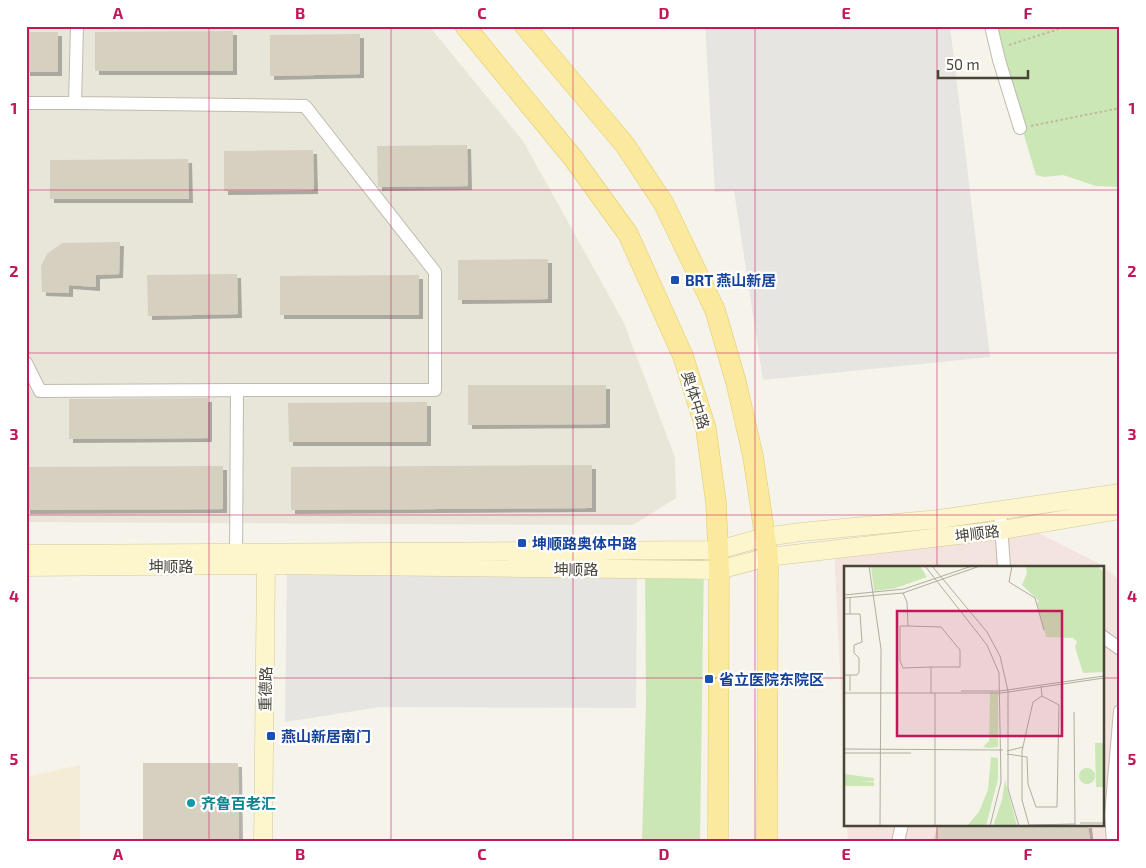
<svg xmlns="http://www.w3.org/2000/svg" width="1146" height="868" viewBox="0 0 1146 868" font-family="'Exo 2','Noto Sans SC',sans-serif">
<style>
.residential{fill:#e8e5d9}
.commercial{fill:#f5ecd7}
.medical{fill:#f4e4df}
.green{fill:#cbe7b5}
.parking{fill:#e7e5e2}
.building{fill:#d6d0c0;filter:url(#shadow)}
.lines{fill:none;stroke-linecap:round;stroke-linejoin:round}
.street-casing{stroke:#c0bbad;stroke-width:14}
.secondary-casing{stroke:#d3ca9b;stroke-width:19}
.primary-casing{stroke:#e1ca6c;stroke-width:21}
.path{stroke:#c1b99f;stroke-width:2;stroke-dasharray:2.5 2.5;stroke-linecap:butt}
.street{stroke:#fff;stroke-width:12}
.secondary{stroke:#fdf6cc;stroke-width:18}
.primary{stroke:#fbea9d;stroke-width:20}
.grid{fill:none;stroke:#c2185b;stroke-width:1;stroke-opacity:0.55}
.transit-dot{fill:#1a4fb4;stroke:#fff;stroke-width:2}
.culture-dot{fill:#0f9aa8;stroke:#fff;stroke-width:2}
.labels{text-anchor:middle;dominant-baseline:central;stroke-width:4.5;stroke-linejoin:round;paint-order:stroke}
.transit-label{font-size:15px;font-weight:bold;fill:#164399;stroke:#fff;text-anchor:start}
.street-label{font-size:15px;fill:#494438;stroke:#fff}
.culture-label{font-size:15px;font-weight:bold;fill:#0d838f;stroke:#fff;text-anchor:start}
.inset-road{fill:none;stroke:#b0ada3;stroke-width:1}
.view{fill:#c2185b;fill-opacity:0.15;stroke:#c2185b;stroke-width:2.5}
.inset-edge{fill:none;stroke:#494438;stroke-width:2.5}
.neatline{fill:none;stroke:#c2185b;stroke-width:2}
.grid-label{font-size:16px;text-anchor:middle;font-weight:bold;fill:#c2185b}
</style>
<defs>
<filter id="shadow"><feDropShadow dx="4" dy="4" stdDeviation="0" flood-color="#0004"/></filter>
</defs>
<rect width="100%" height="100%" fill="#f5f3ea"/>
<path class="residential" d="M 26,26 L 429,26 L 523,141 L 623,321 L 675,457 L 676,498 L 633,525 L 26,522 Z"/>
<path class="commercial" d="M 80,765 L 80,842 L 26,842 L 26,777 Z"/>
<path class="medical" d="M 1017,522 L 1102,565 L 1120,581 L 1120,842 L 848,842 L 847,824 L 1102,824 L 1102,567 L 845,567 L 845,772 L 834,549 Z"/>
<path class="green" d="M 991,26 L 1120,26 L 1120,187 L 1096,186 L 1063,175 L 1044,177 L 1036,175 Z
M 704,558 L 700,842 L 642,842 L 646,704 L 645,562 Z"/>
<path class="parking" d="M 705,26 L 950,26 L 990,357 L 763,380 L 734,191 L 715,192 Z
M 637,560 L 636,708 L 380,707 L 285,722 L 287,564 Z"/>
<path class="building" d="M 233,31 L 233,71 L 95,71 L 95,32 Z
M 26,32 L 58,32 L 58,72 L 26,72 Z
M 360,34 L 360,74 L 270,76 L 270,35 Z
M 467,145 L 468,186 L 378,187 L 377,146 Z
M 313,150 L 314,190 L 224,191 L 224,151 Z
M 188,159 L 189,199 L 50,199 L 50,160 Z
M 120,242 L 119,274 L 96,275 L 96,287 L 69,285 L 69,293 L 42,292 L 41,266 L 47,254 L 62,243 Z
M 548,259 L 548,299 L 458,300 L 458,260 Z
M 237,274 L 238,314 L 148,316 L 147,275 Z
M 419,275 L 419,315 L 280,315 L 280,276 Z
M 468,385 L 606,385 L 606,424 L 468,425 Z
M 208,398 L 208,438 L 69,439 L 69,399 Z
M 427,402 L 427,442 L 289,442 L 288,403 Z
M 592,465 L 592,508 L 291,510 L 291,467 Z
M 223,466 L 223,509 L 26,510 L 26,467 Z
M 143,763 L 238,763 L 239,842 L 143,842 Z
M 938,824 L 1088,824 L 1090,842 L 933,842 Z"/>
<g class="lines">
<defs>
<path id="street" d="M 991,26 L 999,60 L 1020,128
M 26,103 L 75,103 L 77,26
M 75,103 L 305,106 L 435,272 L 435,390 L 237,390
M 26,363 L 40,391 L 237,390 L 236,561
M 1000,511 L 1004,567
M 1102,636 L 1120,649
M 898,842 L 902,824
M 1113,842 L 1111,815 L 1120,711"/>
<path id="secondary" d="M 26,554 L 718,550 L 765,537 L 801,532 L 939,519 L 1120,493
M 26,567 L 266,565 L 719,570 L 768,557 L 1002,530 L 1120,510
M 263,842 L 266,565"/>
<path id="primary" d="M 465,26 L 573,158 L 628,234 L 683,356 L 706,429 L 716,503 L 719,570 L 718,842
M 525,26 L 625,145 L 664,204 L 715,310 L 736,382 L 753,456 L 768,557 L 767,842"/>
</defs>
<use href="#street" class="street-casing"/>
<use href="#secondary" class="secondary-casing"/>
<use href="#primary" class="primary-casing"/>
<path class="path" d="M 1009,45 L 1068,26
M 1031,126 L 1120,108"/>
<use href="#street" class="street"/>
<use href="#secondary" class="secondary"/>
<use href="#primary" class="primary"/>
</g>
<path class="grid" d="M 209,26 L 209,842M 391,26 L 391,842M 573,26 L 573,842M 755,26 L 755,842M 937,26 L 937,567M 26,190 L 1120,190M 26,353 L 1120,353M 26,515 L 1120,515M 26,678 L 845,678M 1102,678 L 1120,678M 937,824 L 937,842"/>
<g class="transit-dot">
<rect x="670" y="275" width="10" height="10" rx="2.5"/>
<rect x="517" y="538" width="10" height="10" rx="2.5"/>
<rect x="704" y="674" width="10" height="10" rx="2.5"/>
<rect x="266" y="731" width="10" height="10" rx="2.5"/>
</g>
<circle class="culture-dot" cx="191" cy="803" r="5"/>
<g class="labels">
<g class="transit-label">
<text x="685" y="280">BRT 燕山新居</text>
<text x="532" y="543">坤顺路奥体中路</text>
<text x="719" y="679">省立医院东院区</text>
<text x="281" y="736">燕山新居南门</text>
</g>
<g class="street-label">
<text transform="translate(696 400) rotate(73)">奥体中路</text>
<text transform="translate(977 533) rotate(-7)">坤顺路</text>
<text x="171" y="566">坤顺路</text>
<text x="576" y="569">坤顺路</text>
<text transform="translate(265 689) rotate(-89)">重德路</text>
</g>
<g class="culture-label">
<text x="201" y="803">齐鲁百老汇</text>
</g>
</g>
<g transform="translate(844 566)">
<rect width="260" height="260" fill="#f5f3ea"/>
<path d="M 27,0 L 76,0 L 83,11 L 52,22 L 30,25 ZM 182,0 L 253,0 L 260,6 L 260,106 L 239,107 L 231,81 L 233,76 L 229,72 L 202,71 L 193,37 L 195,35 L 178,19 L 183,7 ZM 146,126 L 154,126 L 154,181 L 145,182 L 139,181 L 145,175 ZM 251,177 L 260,177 L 260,221 L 252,221 ZM 147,191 L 154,192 L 154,213 L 142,260 L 123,260 L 135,246 L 144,224 ZM235 210a8 8 0 1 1 16 0a8 8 0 1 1-16 0ZM 0,208 L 30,212 L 30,215 L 17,216 L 30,216 L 30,220 L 0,220 ZM 161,214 L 173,260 L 149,260 L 158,234 Z" fill="#cbe7b5"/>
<path class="inset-road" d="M 25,0 L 37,83 L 36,260M 81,0 L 143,79 L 155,107 L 157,216 L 146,260M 88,0 L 143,66 L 156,90 L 164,125 L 164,223 L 175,260M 168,0 L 165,16 L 191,32 L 200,64M 59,27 L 63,36 L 64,60 L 56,60 L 56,95 L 59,102 L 87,101 L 87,127M 0,29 L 60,23 L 128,0M 6,31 L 6,48M 0,32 L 59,27 L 136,0M 0,48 L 16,48 L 18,76 L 10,79 L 10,87 L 15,92 L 15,106 L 13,109 L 0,109M 64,60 L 97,61 L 116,84 L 116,101 L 87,101M 197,120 L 198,130 L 189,136 L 178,185 L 178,234 L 185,259 L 231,258M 6,125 L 6,109M 117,125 L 156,125 L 260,110M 0,127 L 157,127 L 260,112M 230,146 L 231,259M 0,183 L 159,184M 163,185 L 179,181M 0,187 L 67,187M 163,188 L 183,191 L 184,218 L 192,241 L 213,241 L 215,139 L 198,130M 236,257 L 260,257M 91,260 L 91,127"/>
<path class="view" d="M 53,45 L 218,45 L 218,170 L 53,170 Z"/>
<rect width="260" height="260" class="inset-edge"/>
</g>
<rect width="1146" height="868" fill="none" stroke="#ffffff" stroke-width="55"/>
<path d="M938 70v8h90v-8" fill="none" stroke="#494438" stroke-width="2.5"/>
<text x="946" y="70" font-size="15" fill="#494438" stroke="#ffffff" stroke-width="4" paint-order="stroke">50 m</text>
<rect x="28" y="28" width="1090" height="812" class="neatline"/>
<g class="grid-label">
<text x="118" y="19">A</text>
<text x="300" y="19">B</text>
<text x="482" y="19">C</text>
<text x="664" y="19">D</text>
<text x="846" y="19">E</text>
<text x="1028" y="19">F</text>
<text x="14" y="114">1</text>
<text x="1132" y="114">1</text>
<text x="14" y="277">2</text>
<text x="1132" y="277">2</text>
<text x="14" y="440">3</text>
<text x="1132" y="440">3</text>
<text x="14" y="602">4</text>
<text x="1132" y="602">4</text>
<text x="14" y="765">5</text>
<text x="1132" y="765">5</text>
<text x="118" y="860">A</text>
<text x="300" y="860">B</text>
<text x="482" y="860">C</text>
<text x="664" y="860">D</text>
<text x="846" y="860">E</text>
<text x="1028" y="860">F</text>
</g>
</svg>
